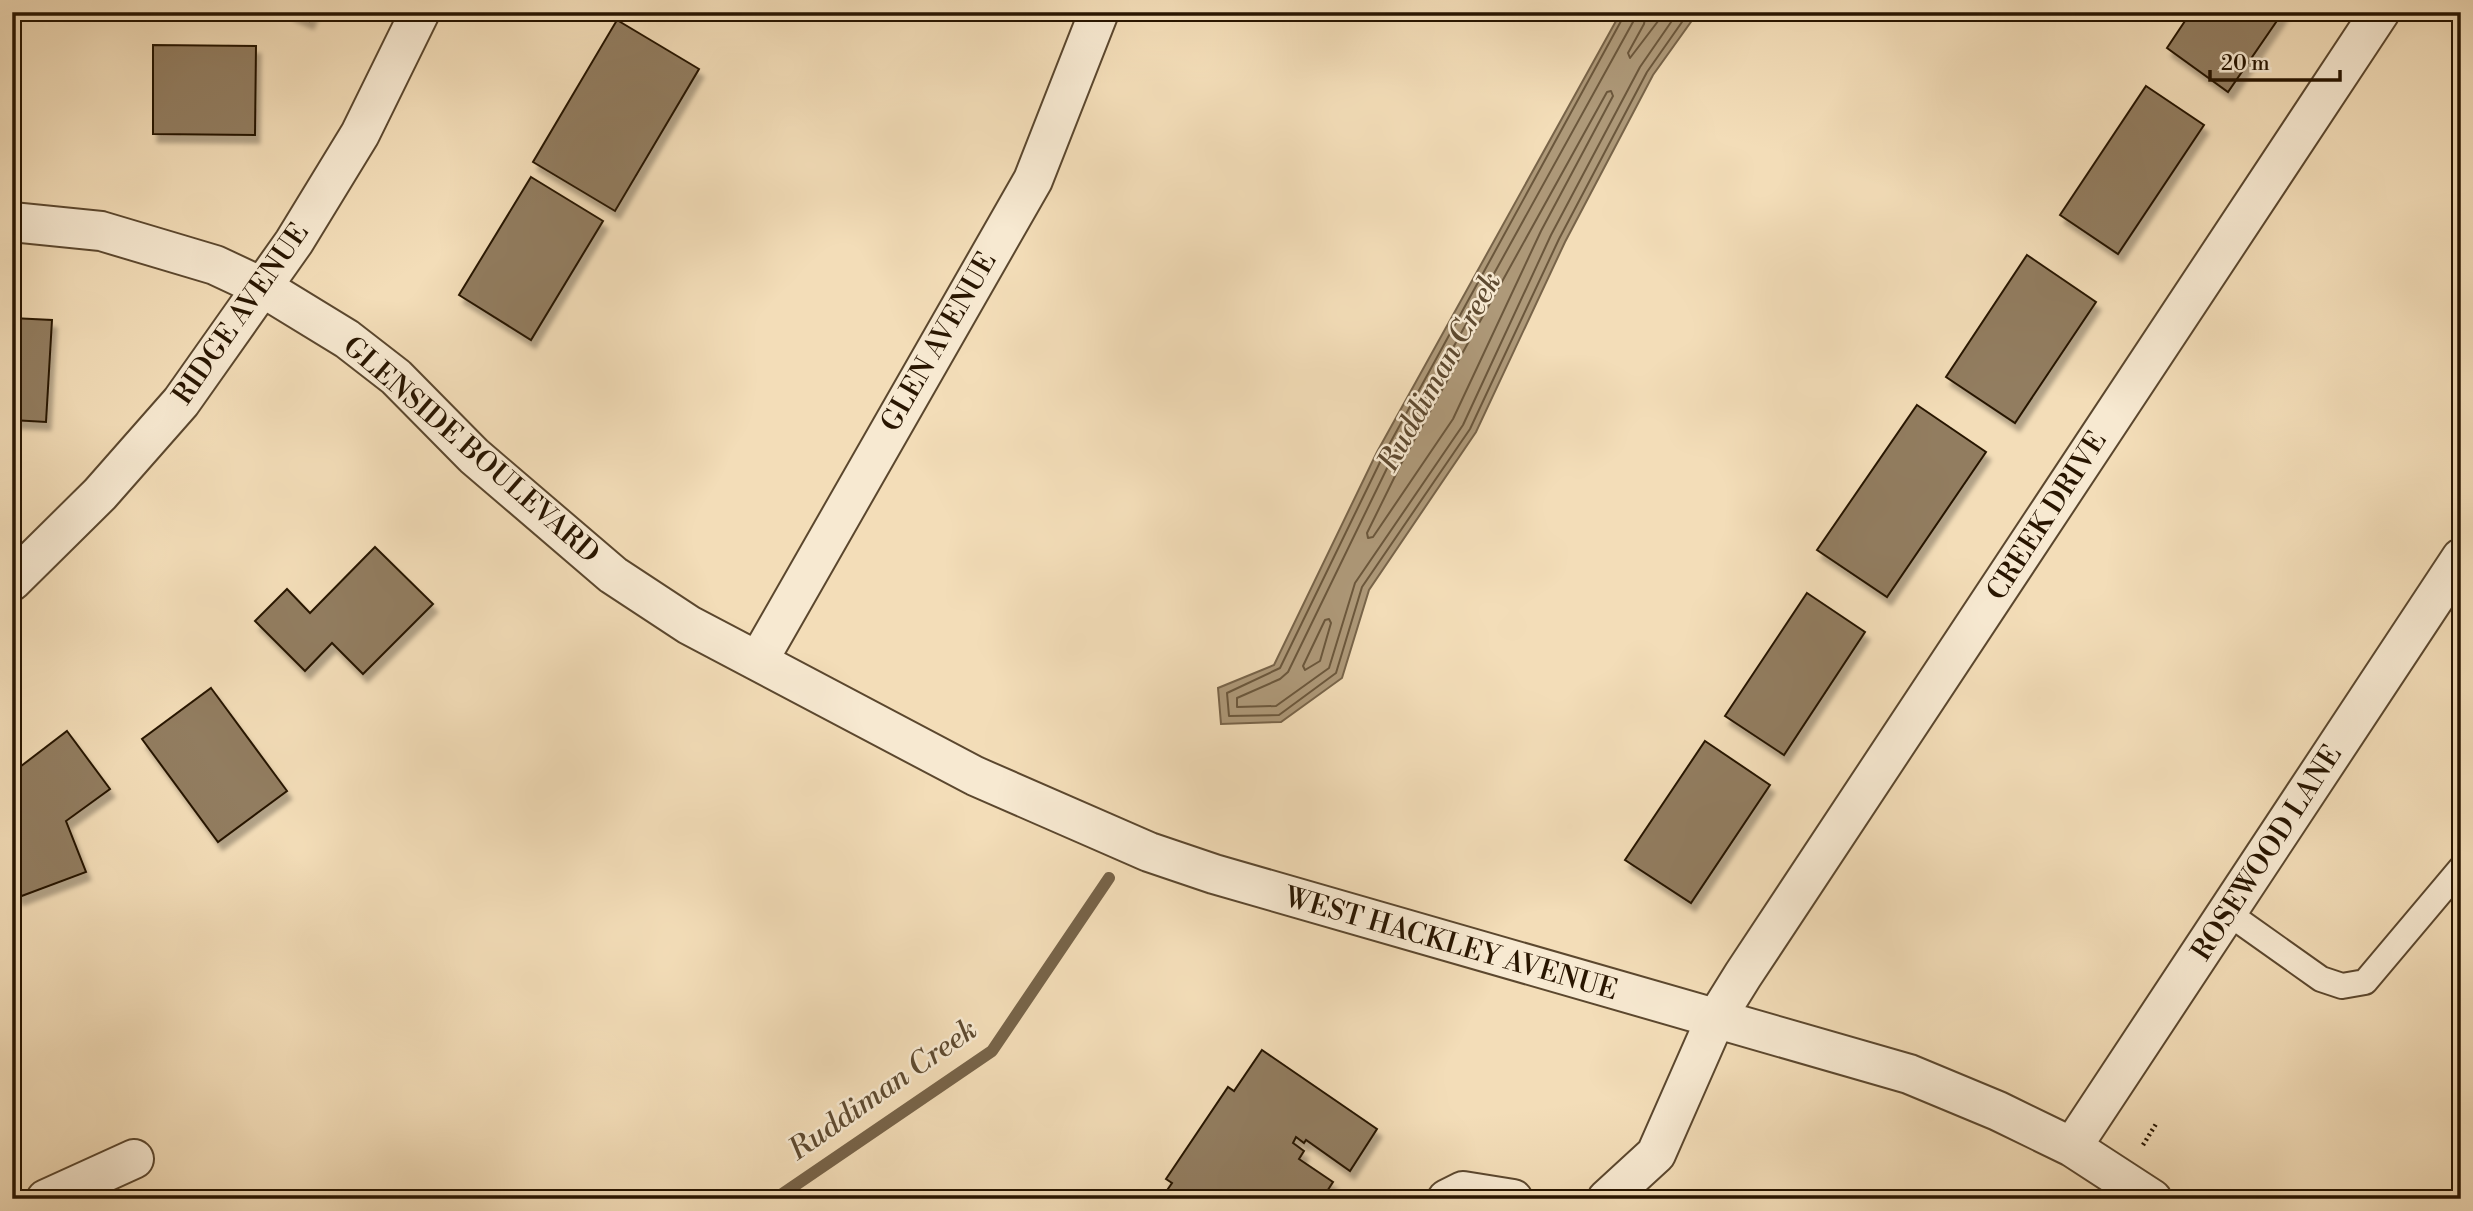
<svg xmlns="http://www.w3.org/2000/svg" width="2473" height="1211" viewBox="0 0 2473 1211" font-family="'Libre Bodoni',serif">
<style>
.water{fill:#ae9979;stroke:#786449;stroke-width:2}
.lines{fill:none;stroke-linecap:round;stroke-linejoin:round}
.shore{stroke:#6b573c;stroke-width:2}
.stream{stroke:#786449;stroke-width:12}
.building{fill:#927d60;stroke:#281500;stroke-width:2;filter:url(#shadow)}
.lane-casing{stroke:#5b472e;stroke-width:28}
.street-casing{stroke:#5b472e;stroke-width:42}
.path{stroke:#281500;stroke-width:4.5;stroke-dasharray:2 3.5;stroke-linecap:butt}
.lane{stroke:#f7e9d1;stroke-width:24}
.street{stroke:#f7e9d1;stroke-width:38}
.labels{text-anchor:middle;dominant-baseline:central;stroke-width:5;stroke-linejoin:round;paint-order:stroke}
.street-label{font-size:28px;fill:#281500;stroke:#f7e9d1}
.water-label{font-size:30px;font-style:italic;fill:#5e4a30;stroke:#f7e9d1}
</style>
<defs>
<filter id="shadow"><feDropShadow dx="4.5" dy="8" stdDeviation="2" flood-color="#0004"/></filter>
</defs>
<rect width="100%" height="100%" fill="#f3ddb8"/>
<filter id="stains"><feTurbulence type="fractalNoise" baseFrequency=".00286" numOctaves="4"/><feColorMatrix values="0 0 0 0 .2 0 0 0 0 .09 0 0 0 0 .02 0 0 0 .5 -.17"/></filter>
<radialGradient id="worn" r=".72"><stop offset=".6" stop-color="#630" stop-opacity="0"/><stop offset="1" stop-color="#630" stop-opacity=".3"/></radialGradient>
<path class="water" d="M 1621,12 L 1698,12 L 1653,75 L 1565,242 L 1476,432 L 1369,590 L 1342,678 L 1281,722 L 1221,724 L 1218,688 L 1274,665 L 1377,452 Z"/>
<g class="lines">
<path class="shore" d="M 1626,12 L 1383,456 L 1280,668 L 1227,693 L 1229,716 L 1279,715 L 1336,673 L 1362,587 L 1470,429 L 1559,239 L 1647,72 L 1689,12
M 1635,12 L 1633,22 L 1391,460 L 1288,672 L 1280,679 L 1237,698 L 1237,707 L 1276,706 L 1329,668 L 1355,583 L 1463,425 L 1551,235 L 1640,67 L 1678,12
M 1646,12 L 1644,24 L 1628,53 L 1630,58 L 1665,12
M 1611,91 L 1613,96 L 1541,231 L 1453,419 L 1373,537 L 1368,538 L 1367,533 L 1401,464 L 1607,92 Z
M 1329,619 L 1331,623 L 1320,661 L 1305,670 L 1303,666 L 1325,620 Z"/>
<path class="stream" d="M 775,1199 L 992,1051 L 1109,878"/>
</g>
<path class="building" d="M 289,12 L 313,12 L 309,21 Z
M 2191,12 L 2283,12 L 2228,92 L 2167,48 Z
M 617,20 L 699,69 L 615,211 L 533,162 Z
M 153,45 L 256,46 L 255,135 L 153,134 Z
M 2146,86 L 2204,125 L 2118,254 L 2060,215 Z
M 531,177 L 603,221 L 531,340 L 459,295 Z
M 2027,255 L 2096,302 L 2015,423 L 1946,377 Z
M 12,318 L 52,320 L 46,422 L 12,420 Z
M 1917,405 L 1986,452 L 1887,597 L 1817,550 Z
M 375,547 L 433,604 L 363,674 L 332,643 L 305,671 L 255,621 L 287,589 L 310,613 Z
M 1807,593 L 1865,632 L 1784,755 L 1725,716 Z
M 211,688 L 287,791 L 218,842 L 142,739 Z
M 67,731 L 110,789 L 66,821 L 86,872 L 19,897 L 12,888 L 12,773 Z
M 1705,741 L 1770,785 L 1691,903 L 1625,860 Z
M 1262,1050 L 1377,1129 L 1350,1171 L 1306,1140 L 1304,1143 L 1296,1137 L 1293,1143 L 1304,1151 L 1299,1159 L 1333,1182 L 1322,1199 L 1161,1199 L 1172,1183 L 1166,1179 L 1228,1087 L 1234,1091 Z"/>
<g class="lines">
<defs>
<path id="lane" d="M 2228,913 L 2321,979 L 2342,986 L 2365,982 L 2461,868"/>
<path id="street" d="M 12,222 L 101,231 L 215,265 L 262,287 L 347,339 L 396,377 L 474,456 L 613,575 L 689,625 L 975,776 L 1149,852 L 1214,874 L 1909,1074 L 1998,1111 L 2072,1147 L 2152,1199
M 12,581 L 100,494 L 181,402 L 294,242 L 360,134 L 420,12
M 758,661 L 1033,180 L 1099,12
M 2072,1147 L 2461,558
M 46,1199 L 134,1159
M 1447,1199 L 1463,1191 L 1513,1199
M 1607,1199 L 1656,1154 L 1715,1020 L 1743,975 L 2380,12"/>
</defs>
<use href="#lane" class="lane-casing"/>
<use href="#street" class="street-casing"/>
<path class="path" d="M 2143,1145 L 2156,1124"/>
<use href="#lane" class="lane"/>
<use href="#street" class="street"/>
</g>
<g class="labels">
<g class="street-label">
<text transform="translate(241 314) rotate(-55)">RIDGE AVENUE</text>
<text transform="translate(939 342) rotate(-60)">GLEN AVENUE</text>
<text transform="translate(471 450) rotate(41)">GLENSIDE BOULEVARD</text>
<text transform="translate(2047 516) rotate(-57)">CREEK DRIVE</text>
<text transform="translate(2267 853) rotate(-57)">ROSEWOOD LANE</text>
<text transform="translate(1451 944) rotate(16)">WEST HACKLEY AVENUE</text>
</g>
<g class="water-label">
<text transform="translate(1440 372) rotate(-61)">Ruddiman Creek</text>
<text transform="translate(883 1090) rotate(-35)">Ruddiman Creek</text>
</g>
</g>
<rect width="2473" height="1211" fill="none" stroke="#f3ddb8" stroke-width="42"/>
<rect x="14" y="14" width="2445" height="1183" fill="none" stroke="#281500" stroke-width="3.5"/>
<rect x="21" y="21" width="2431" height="1169" fill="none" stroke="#281500" stroke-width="2"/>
<path d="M2210 70v10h130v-10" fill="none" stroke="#281500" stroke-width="3.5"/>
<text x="2221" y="70" font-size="21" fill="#281500" stroke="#f7e9d1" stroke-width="5" paint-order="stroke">20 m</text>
<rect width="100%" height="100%" filter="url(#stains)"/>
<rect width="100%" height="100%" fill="url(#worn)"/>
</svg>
